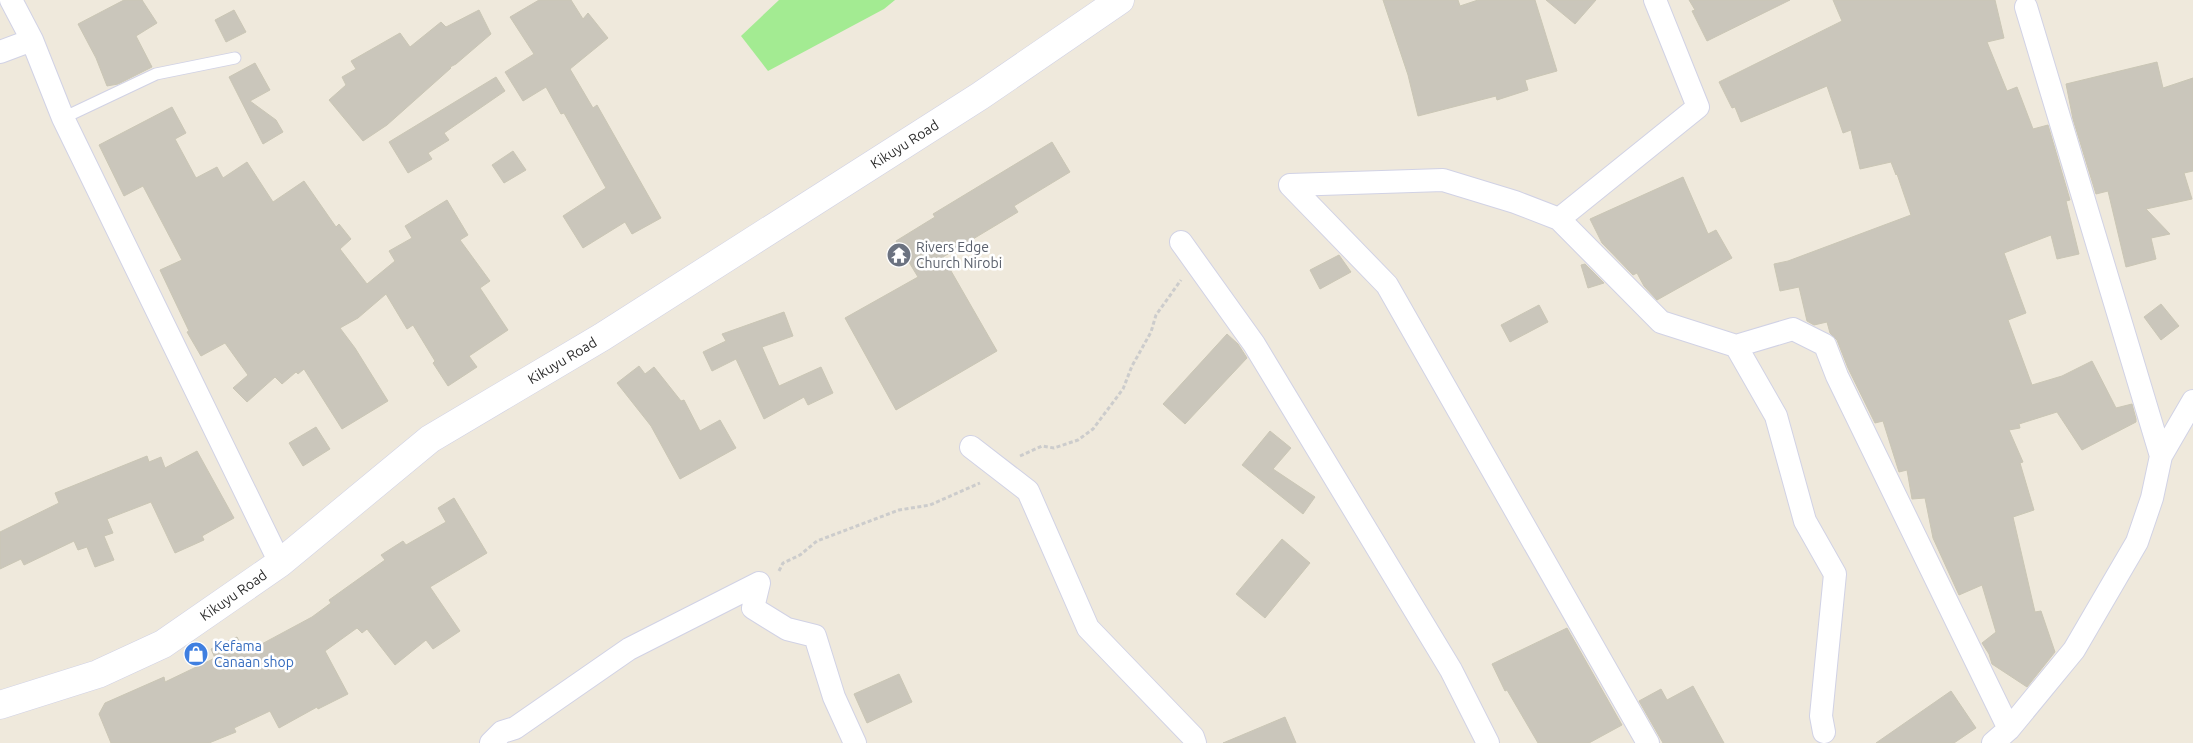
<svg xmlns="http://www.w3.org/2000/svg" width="2193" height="743" viewBox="0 0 2193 743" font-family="Ubuntu,sans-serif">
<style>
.green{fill:#a3eb92}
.building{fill:#cac6bb;stroke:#cac6b5}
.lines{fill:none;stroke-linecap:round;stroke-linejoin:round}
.service-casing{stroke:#d1d2e5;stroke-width:13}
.minor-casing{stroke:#d1d2e5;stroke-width:24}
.secondary-casing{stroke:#d1d2e5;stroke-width:29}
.path{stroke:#ccc;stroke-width:3;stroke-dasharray:4 2.5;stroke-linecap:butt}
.service{stroke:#fff;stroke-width:11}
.minor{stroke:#fff;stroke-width:22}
.secondary{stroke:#fff;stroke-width:28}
.labels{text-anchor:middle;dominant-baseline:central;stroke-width:5;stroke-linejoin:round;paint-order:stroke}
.street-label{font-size:14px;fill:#2b2b2b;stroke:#fff}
.worship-label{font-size:14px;fill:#5b616d;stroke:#fff;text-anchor:start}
.shop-label{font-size:14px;fill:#366cbe;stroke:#fff;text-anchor:start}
</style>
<rect width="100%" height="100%" fill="#efe9dc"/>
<path class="green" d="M 779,0 L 895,0 L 884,9 L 768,71 L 741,36 Z"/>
<path class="building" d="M 124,0 L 142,0 L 157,23 L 136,36 L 152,67 L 118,84 L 107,86 L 96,58 L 78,24 Z
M 539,0 L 571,0 L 583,19 L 588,13 L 608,38 L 570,69 L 593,108 L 597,105 L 661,218 L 632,234 L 625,222 L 583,248 L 563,216 L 606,188 L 564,113 L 561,114 L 546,87 L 523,101 L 505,72 L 534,54 L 510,17 Z
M 1383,0 L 1458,0 L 1460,6 L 1478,0 L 1535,0 L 1557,71 L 1525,80 L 1528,90 L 1497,100 L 1496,96 L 1418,116 L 1408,75 Z
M 1546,0 L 1596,0 L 1575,24 Z
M 1689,0 L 1790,0 L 1707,41 L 1692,11 L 1695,10 Z
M 1833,0 L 1995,0 L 2004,38 L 1987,42 L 2007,91 L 2017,87 L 2033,129 L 2048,125 L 2070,200 L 2066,201 L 2079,254 L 2057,259 L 2051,235 L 2004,253 L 2026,313 L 2008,320 L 2032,385 L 2062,376 L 2092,361 L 2116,408 L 2132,404 L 2136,419 L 2136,422 L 2082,450 L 2057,412 L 2019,424 L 2020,428 L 2009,430 L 2023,462 L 2020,463 L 2034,510 L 2013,517 L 2035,612 L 2041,611 L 2055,652 L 2027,687 L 1992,664 L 1989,654 L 1982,643 L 1996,632 L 1982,585 L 1959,595 L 1933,538 L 1925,498 L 1912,499 L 1907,470 L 1899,472 L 1883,421 L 1875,423 L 1848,368 L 1837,340 L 1830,333 L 1827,322 L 1814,325 L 1807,321 L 1799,287 L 1780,291 L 1774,264 L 1788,261 L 1911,215 L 1897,174 L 1896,175 L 1891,162 L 1860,169 L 1851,130 L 1843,133 L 1827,86 L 1741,122 L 1735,107 L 1732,108 L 1719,82 L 1842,21 Z
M 234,10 L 246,32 L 226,42 L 215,20 Z
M 479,10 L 491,34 L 456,64 L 450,67 L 451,68 L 387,125 L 363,141 L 329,100 L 346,85 L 342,77 L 356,69 L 351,61 L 400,33 L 410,47 L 441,22 L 446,27 Z
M 2157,62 L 2163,88 L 2193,78 L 2193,171 L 2184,173 L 2192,199 L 2146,209 L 2170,234 L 2151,238 L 2156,259 L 2126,267 L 2108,191 L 2096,194 L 2073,119 L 2066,84 Z
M 255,63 L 270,90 L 250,101 L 276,120 L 283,132 L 263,144 L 229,77 Z
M 496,77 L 505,91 L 444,133 L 449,140 L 428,153 L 432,159 L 408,173 L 389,142 Z
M 172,107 L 186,133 L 175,139 L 196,178 L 217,167 L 223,178 L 247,162 L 273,202 L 304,181 L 336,227 L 339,224 L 351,239 L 340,249 L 367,284 L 395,261 L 389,251 L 412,238 L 405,226 L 447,200 L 468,235 L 460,240 L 490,281 L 480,288 L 508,330 L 469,356 L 477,367 L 448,386 L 433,363 L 435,361 L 413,325 L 407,329 L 386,294 L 358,318 L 340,328 L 355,348 L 388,401 L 342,429 L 304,369 L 298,374 L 296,372 L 282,384 L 275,377 L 247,402 L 233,388 L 248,375 L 225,343 L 201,356 L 187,332 L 189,331 L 160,270 L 182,260 L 143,186 L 124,196 L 99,145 Z
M 1052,142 L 1070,172 L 1014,206 L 1018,212 L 943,257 L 997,351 L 896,410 L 845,318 L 918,277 L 896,241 L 935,217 L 933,214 Z
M 513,151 L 526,170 L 504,183 L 492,165 Z
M 1683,177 L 1708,234 L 1716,230 L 1732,258 L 1657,300 L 1644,286 L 1637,273 L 1633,275 L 1602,243 L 1590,219 Z
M 1339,255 L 1351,272 L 1320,289 L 1310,270 Z
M 1585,264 L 1604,283 L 1588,288 L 1581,265 Z
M 2161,304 L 2179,326 L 2161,340 L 2144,317 Z
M 1539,305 L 1548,322 L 1510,342 L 1501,325 Z
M 784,312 L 793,336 L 762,347 L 779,386 L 821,367 L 833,393 L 808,405 L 804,397 L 764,419 L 736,359 L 712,371 L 703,352 L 726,341 L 722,334 Z
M 1227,334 L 1238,344 L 1247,358 L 1185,424 L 1163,404 Z
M 639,366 L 645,374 L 654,367 L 681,401 L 684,400 L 700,431 L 720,420 L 736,448 L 680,479 L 651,426 L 617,383 Z
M 316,427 L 330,449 L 303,466 L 289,443 Z
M 1270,431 L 1291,448 L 1273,469 L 1315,497 L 1303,514 L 1242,465 Z
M 197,451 L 234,518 L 202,536 L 204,540 L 175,553 L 151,502 L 107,519 L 113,533 L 104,536 L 114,560 L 95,567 L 87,547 L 78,550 L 74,541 L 24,565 L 21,559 L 0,569 L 0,532 L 59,503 L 55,493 L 147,456 L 149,462 L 161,457 L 165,468 Z
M 454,498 L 487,553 L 430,587 L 460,631 L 433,649 L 426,640 L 395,665 L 367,629 L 362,633 L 357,628 L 325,651 L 348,694 L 318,709 L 317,707 L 279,728 L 270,711 L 234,728 L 236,732 L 209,743 L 111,743 L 99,714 L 105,703 L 164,677 L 165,682 L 215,658 L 211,649 L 237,637 L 245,653 L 312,617 L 331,603 L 329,600 L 385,560 L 381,555 L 403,541 L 406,545 L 446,522 L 438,508 Z
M 1282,539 L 1310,563 L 1265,618 L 1236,594 Z
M 1567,628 L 1622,725 L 1589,743 L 1538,743 L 1507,690 L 1505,691 L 1492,664 Z
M 899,674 L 912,702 L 867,723 L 854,694 Z
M 1693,686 L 1724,743 L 1663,743 L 1639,701 L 1661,689 L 1667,700 Z
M 1951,691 L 1976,728 L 1954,743 L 1876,743 Z
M 1285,717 L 1296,743 L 1223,743 Z"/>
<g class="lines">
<defs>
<path id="service" d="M 63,118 L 156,74 L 235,58"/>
<path id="minor" d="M 11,0 L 32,40 L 63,118 L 280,563
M 2026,7 L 2161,456
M 0,52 L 32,40
M 1290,185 L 1387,285 L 1648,743
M 1290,185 L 1443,180 L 1515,202 L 1559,219 L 1698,107 L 1655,0
M 1559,219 L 1661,322 L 1736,346 L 1793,329 L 1825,345 L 1837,376 L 2009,729
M 1181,242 L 1254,344 L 1451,670 L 1488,743
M 1736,346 L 1776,416 L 1805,521 L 1835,574 L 1821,716 L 1824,732
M 971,447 L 1028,491 L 1088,628 L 1193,737 L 1195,743
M 491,743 L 502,732 L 515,728 L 629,649 L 759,583 L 753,608 L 787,629 L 815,636 L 834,697 L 855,743
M 1993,743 L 2009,729 L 2074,650 L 2137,542 L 2152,498 L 2161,456 L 2193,401"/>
<g id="secondary">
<path id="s1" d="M 0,705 L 98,674 L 163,644 L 280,563 L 430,439 L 602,337 L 980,96 L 1120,0"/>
</g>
</defs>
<use href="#service" class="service-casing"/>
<use href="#minor" class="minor-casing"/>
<use href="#secondary" class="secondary-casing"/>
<path class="path" d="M 1020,456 L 1042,446 L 1054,448 L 1078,440 L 1093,429 L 1123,389 L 1132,366 L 1151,332 L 1156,315 L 1181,280
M 779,571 L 783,563 L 800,555 L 817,541 L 899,510 L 930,505 L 980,483"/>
<use href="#service" class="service"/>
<use href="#minor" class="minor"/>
<use href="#secondary" class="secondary"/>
</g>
<defs>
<symbol id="temple-disc" viewBox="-11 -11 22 22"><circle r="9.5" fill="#6b7280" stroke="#fff"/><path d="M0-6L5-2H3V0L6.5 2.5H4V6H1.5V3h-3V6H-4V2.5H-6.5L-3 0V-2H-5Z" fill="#fff"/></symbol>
<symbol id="shop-disc" viewBox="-11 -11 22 22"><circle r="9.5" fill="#3f7fe0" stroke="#fff"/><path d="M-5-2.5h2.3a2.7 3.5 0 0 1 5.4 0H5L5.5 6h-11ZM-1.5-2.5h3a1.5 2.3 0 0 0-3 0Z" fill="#fff"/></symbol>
</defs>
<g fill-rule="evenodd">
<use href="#temple-disc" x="885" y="241" width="28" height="28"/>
<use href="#shop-disc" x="182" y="640" width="28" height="28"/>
</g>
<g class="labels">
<g class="street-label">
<text stroke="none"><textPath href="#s1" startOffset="1070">Kikuyu Road</textPath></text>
<text stroke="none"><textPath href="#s1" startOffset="665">Kikuyu Road</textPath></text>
<text stroke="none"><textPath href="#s1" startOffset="260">Kikuyu Road</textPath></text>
</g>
<g class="worship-label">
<text x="916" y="247">Rivers Edge<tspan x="916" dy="16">Church Nirobi</tspan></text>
</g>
<g class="shop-label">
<text x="214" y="646">Kefama<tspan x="214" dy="16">Canaan shop</tspan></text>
</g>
</g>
</svg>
